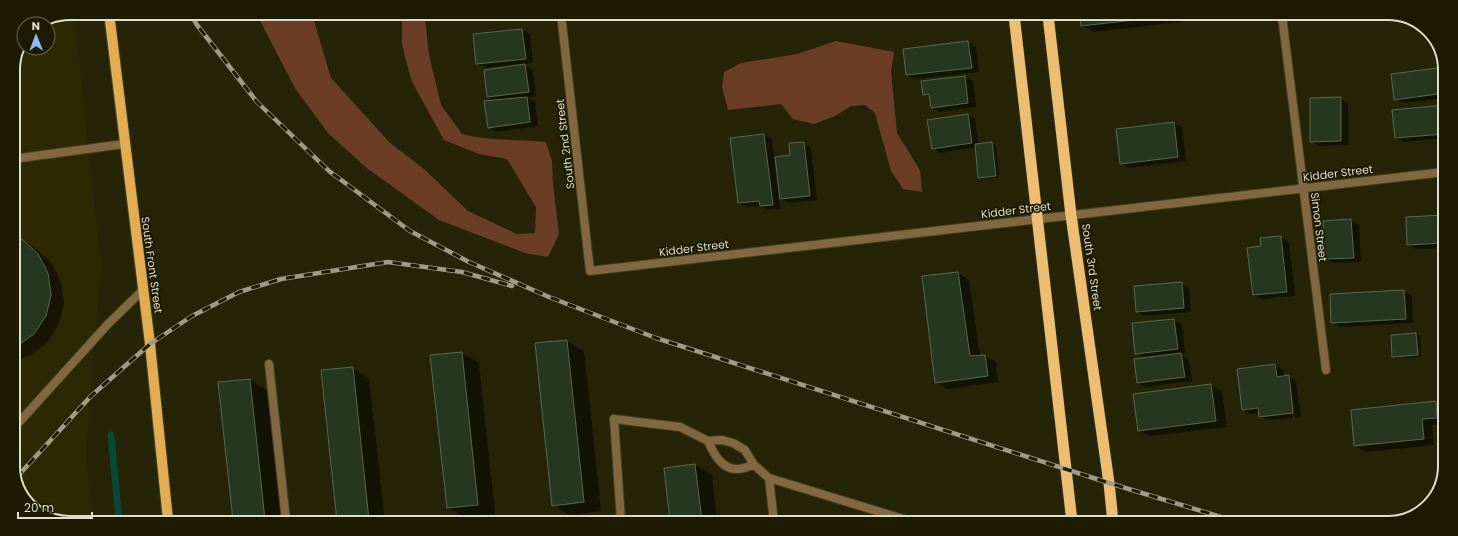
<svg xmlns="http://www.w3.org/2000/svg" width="1458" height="536" viewBox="0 0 1458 536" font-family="Poppins,sans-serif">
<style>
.built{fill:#2b2902}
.green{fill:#6c3d26}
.shadow{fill:#0007}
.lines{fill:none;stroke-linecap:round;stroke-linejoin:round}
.stream{stroke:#074936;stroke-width:7}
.building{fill:#25371f;stroke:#56694f}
.service-casing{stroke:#424226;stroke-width:10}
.minor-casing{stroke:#424226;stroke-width:10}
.primary-casing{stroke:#424226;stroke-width:12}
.trunk-casing{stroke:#424226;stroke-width:12}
.service{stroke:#82673f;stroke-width:8}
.minor{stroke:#82673f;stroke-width:8}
.primary{stroke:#e4ac51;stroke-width:10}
.trunk{stroke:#edbd72;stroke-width:11}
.rail-casing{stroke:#9d9c87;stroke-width:4.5}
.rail{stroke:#1c1a00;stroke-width:3;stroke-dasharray:9;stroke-linecap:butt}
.labels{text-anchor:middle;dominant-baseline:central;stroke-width:3.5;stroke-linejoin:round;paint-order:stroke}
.street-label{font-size:11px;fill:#ddc;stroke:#1c1a00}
.rim{fill:none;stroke:#ddc;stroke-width:2}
</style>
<rect width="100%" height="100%" fill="#252406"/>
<path class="built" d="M 70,13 L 74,13 L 101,264 L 86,455 L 94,520 L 51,520 L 25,501 L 13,470 L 13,66 L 24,42 L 24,48 L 48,48 L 48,24 L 43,24 Z"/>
<path class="green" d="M 256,13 L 312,14 L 331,78 L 390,143 L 424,169 L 468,211 L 517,234 L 535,233 L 536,207 L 507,159 L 479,154 L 444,140 L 412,82 L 402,45 L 402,14 L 371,20 L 362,14 L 427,14 L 425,18 L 429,55 L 441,105 L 462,134 C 489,141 518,139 546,142 L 552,161 L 553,184 L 559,234 L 548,257 L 525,253 L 439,220 L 368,169 L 328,133 L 295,88 Z
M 836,41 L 894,52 L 891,71 L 897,133 L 920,170 L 922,192 L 903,189 L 891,171 L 875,113 L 865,105 L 851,106 L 835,116 L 814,124 L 793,119 L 781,104 L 728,110 L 722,87 L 724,72 L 741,63 L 797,54 Z"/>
<path class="shadow" d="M 1081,15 L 1180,16 L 1180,22 L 1094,32 L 1082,26 Z
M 1407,16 L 1418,24 L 1409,25 L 1401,21 Z
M 522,30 L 530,34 L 533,63 L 485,68 L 477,63 L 474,35 Z
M 968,42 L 976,47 L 979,72 L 915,79 L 907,75 Z
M 525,65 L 533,70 L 536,96 L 526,97 L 535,102 L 538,126 L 496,132 L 488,127 L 496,101 L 488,97 Z
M 1445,68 L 1445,98 L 1403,103 L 1395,99 Z
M 965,77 L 973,81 L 976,107 L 940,112 L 932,107 L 931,98 L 924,94 Z
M 1340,98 L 1348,103 L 1349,145 L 1319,146 L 1311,141 Z
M 1445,106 L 1444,138 L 1404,142 L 1396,138 Z
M 967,115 L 975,119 L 979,145 L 992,143 L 996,146 L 999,177 L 983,179 L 979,177 L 976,147 L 941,153 L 933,148 Z
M 1174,123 L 1182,127 L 1186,161 L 1129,168 L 1121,163 Z
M 764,135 L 772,140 L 780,209 L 769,210 L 761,206 L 747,207 L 739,203 L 731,139 Z
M 803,143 L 811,148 L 817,200 L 789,203 L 781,199 L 791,156 Z
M 1444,216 L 1444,248 L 1416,249 L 1408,244 Z
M 1351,220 L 1359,225 L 1361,262 L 1334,263 L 1326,259 L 1324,222 Z
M 13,237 L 36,249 L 52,263 L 61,282 L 64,303 L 59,324 L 48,342 L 31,355 L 13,361 Z
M 1281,237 L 1289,242 L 1295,296 L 1261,299 L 1254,295 L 1262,247 Z
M 958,273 L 969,280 L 980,356 L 985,356 L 996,362 L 998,382 L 947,389 L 936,382 Z
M 1181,283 L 1189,288 L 1191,312 L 1145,316 L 1137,311 Z
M 1404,291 L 1412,296 L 1413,323 L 1340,327 L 1332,322 Z
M 1174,320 L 1182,325 L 1185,353 L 1180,354 L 1189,359 L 1192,381 L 1146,387 L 1138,383 L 1146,358 L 1136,353 Z
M 1416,334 L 1420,336 L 1421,357 L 1397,358 L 1393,356 L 1392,336 Z
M 567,341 L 584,351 L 601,511 L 570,515 L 553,505 Z
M 462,353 L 479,363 L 495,514 L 465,517 L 448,508 Z
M 1275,365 L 1283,370 L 1284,377 L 1288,376 L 1296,381 L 1301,417 L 1295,417 L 1290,380 L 1288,380 L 1293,418 L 1268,420 L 1260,416 L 1260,413 L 1250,414 L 1243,410 Z
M 352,368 L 369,378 L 385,521 L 338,521 Z
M 250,380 L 267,390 L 281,520 L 234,520 L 219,383 Z
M 1211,385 L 1222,391 L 1227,427 L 1150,436 L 1138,430 Z
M 1436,403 L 1442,406 L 1442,424 L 1432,425 L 1434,445 L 1366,452 L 1355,446 Z
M 695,465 L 712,475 L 717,521 L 671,521 L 665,469 Z"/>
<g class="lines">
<path class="stream" d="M 111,435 L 119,520"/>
</g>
<path class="building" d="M 1080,15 L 1170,16 L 1081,26 Z
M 1399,16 L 1407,16 L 1413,20 L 1400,21 Z
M 522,29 L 526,59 L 476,64 L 473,34 Z
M 968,41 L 972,68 L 906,75 L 903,49 Z
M 525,64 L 529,92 L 487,97 L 484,70 Z
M 1445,67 L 1445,93 L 1394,100 L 1391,74 Z
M 965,76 L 968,103 L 931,108 L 929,94 L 923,95 L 921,81 Z
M 527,97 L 530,122 L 488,128 L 484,101 Z
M 1341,97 L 1341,141 L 1310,142 L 1310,98 Z
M 1445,105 L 1444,134 L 1395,138 L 1392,110 Z
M 968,114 L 972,143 L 932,149 L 927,120 Z
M 1174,122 L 1178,157 L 1120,164 L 1116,129 Z
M 764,134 L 773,205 L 760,206 L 759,201 L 738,203 L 730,138 Z
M 804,142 L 810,196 L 780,199 L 775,157 L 790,155 L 789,143 Z
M 992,142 L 996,176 L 978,178 L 975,144 Z
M 1444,215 L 1444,243 L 1407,245 L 1406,217 Z
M 1351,219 L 1354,258 L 1325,259 L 1323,221 Z
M 13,236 L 22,239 L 38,254 L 48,273 L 51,295 L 46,316 L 34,334 L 13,349 Z
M 1281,236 L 1287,292 L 1253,295 L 1247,248 L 1261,246 L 1260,238 Z
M 958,272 L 970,356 L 985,355 L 988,376 L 935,383 L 922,276 Z
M 1182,282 L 1184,308 L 1136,312 L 1134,286 Z
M 1404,290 L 1406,319 L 1331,323 L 1330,294 Z
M 1174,319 L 1178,349 L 1135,354 L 1132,323 Z
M 1416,333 L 1418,355 L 1392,357 L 1391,335 Z
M 567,340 L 584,502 L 552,506 L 535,343 Z
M 462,352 L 478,505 L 447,508 L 430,355 Z
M 1181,353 L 1185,377 L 1137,383 L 1134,359 Z
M 1275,364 L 1277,377 L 1289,375 L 1293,413 L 1259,417 L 1258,408 L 1242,410 L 1237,369 Z
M 353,367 L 369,520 L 337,521 L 321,370 Z
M 250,379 L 265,520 L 233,520 L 218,382 Z
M 1211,384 L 1216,421 L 1138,431 L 1133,394 Z
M 1436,401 L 1437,418 L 1422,419 L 1424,439 L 1354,446 L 1351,410 Z
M 695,464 L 702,521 L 670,521 L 664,468 Z"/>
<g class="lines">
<defs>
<path id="service" d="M 13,159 L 124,144
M 269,364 L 286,520
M 614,419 L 680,427 L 708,441 L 722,440 L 733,443 L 745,450 L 754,465 C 749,466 741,470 735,469 C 721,468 713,453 708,441
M 13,429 L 108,324 L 143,290
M 754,465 L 769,478 L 913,522
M 769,478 L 774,522"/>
<path id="minor" d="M 561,14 L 590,271 L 1444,172
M 1282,16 L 1326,370
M 614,419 L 621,521"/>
<path id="primary" d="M 109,13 L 150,344 L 168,520"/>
<path id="trunk" d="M 1014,15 L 1072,522
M 1048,15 L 1071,215 L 1109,483 L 1113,522"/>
</defs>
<use href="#service" class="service-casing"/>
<use href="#minor" class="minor-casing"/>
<use href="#primary" class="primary-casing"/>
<use href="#trunk" class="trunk-casing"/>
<use href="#service" class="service"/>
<use href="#minor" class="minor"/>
<use href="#primary" class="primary"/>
<use href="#trunk" class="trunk"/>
<defs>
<path id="rail" d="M 190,13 L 197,25 L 257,102 L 329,171 L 410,231 L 469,262 L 549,297 L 656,338 L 1109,483 L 1241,523
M 16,478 L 91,396 L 150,344 L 192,316 L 239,292 L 281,279 L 388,262 L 462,272 L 512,286"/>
</defs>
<use href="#rail" class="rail-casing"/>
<use href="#rail" class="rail"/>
</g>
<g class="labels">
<g class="street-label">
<text transform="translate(565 144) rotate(-97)">South 2nd Street</text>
<text transform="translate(1338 173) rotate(-7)">Kidder Street</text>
<text transform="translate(1016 210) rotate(-7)">Kidder Street</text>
<text transform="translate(1319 227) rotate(83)">Simon Street</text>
<text transform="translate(694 248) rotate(-7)">Kidder Street</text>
<text transform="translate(152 265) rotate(82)">South Front Street</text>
<text transform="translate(1092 267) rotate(82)">South 3rd Street</text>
</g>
</g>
<path d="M0 0H1458V536H0ZM70 20H1388A50 50 0 0 1 1438 70V466A50 50 0 0 1 1388 516H70A50 50 0 0 1 20 466V70A50 50 0 0 1 70 20Z" fill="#1c1a00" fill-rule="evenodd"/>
<path class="rim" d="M70 20H1388A50 50 0 0 1 1438 70V466A50 50 0 0 1 1388 516H70A50 50 0 0 1 20 466V70A50 50 0 0 1 70 20Z"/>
<g transform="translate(36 36) rotate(359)"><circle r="19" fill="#1c1a00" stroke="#696852"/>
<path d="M0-3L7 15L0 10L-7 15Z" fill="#8db9fc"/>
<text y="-6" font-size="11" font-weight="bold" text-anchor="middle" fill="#ddddcc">N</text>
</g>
<path d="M18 512v6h74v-6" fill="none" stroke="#ddddcc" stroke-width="2"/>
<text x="24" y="512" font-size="12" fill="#ddddcc" stroke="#1c1a00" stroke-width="3" paint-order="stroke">20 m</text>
</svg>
